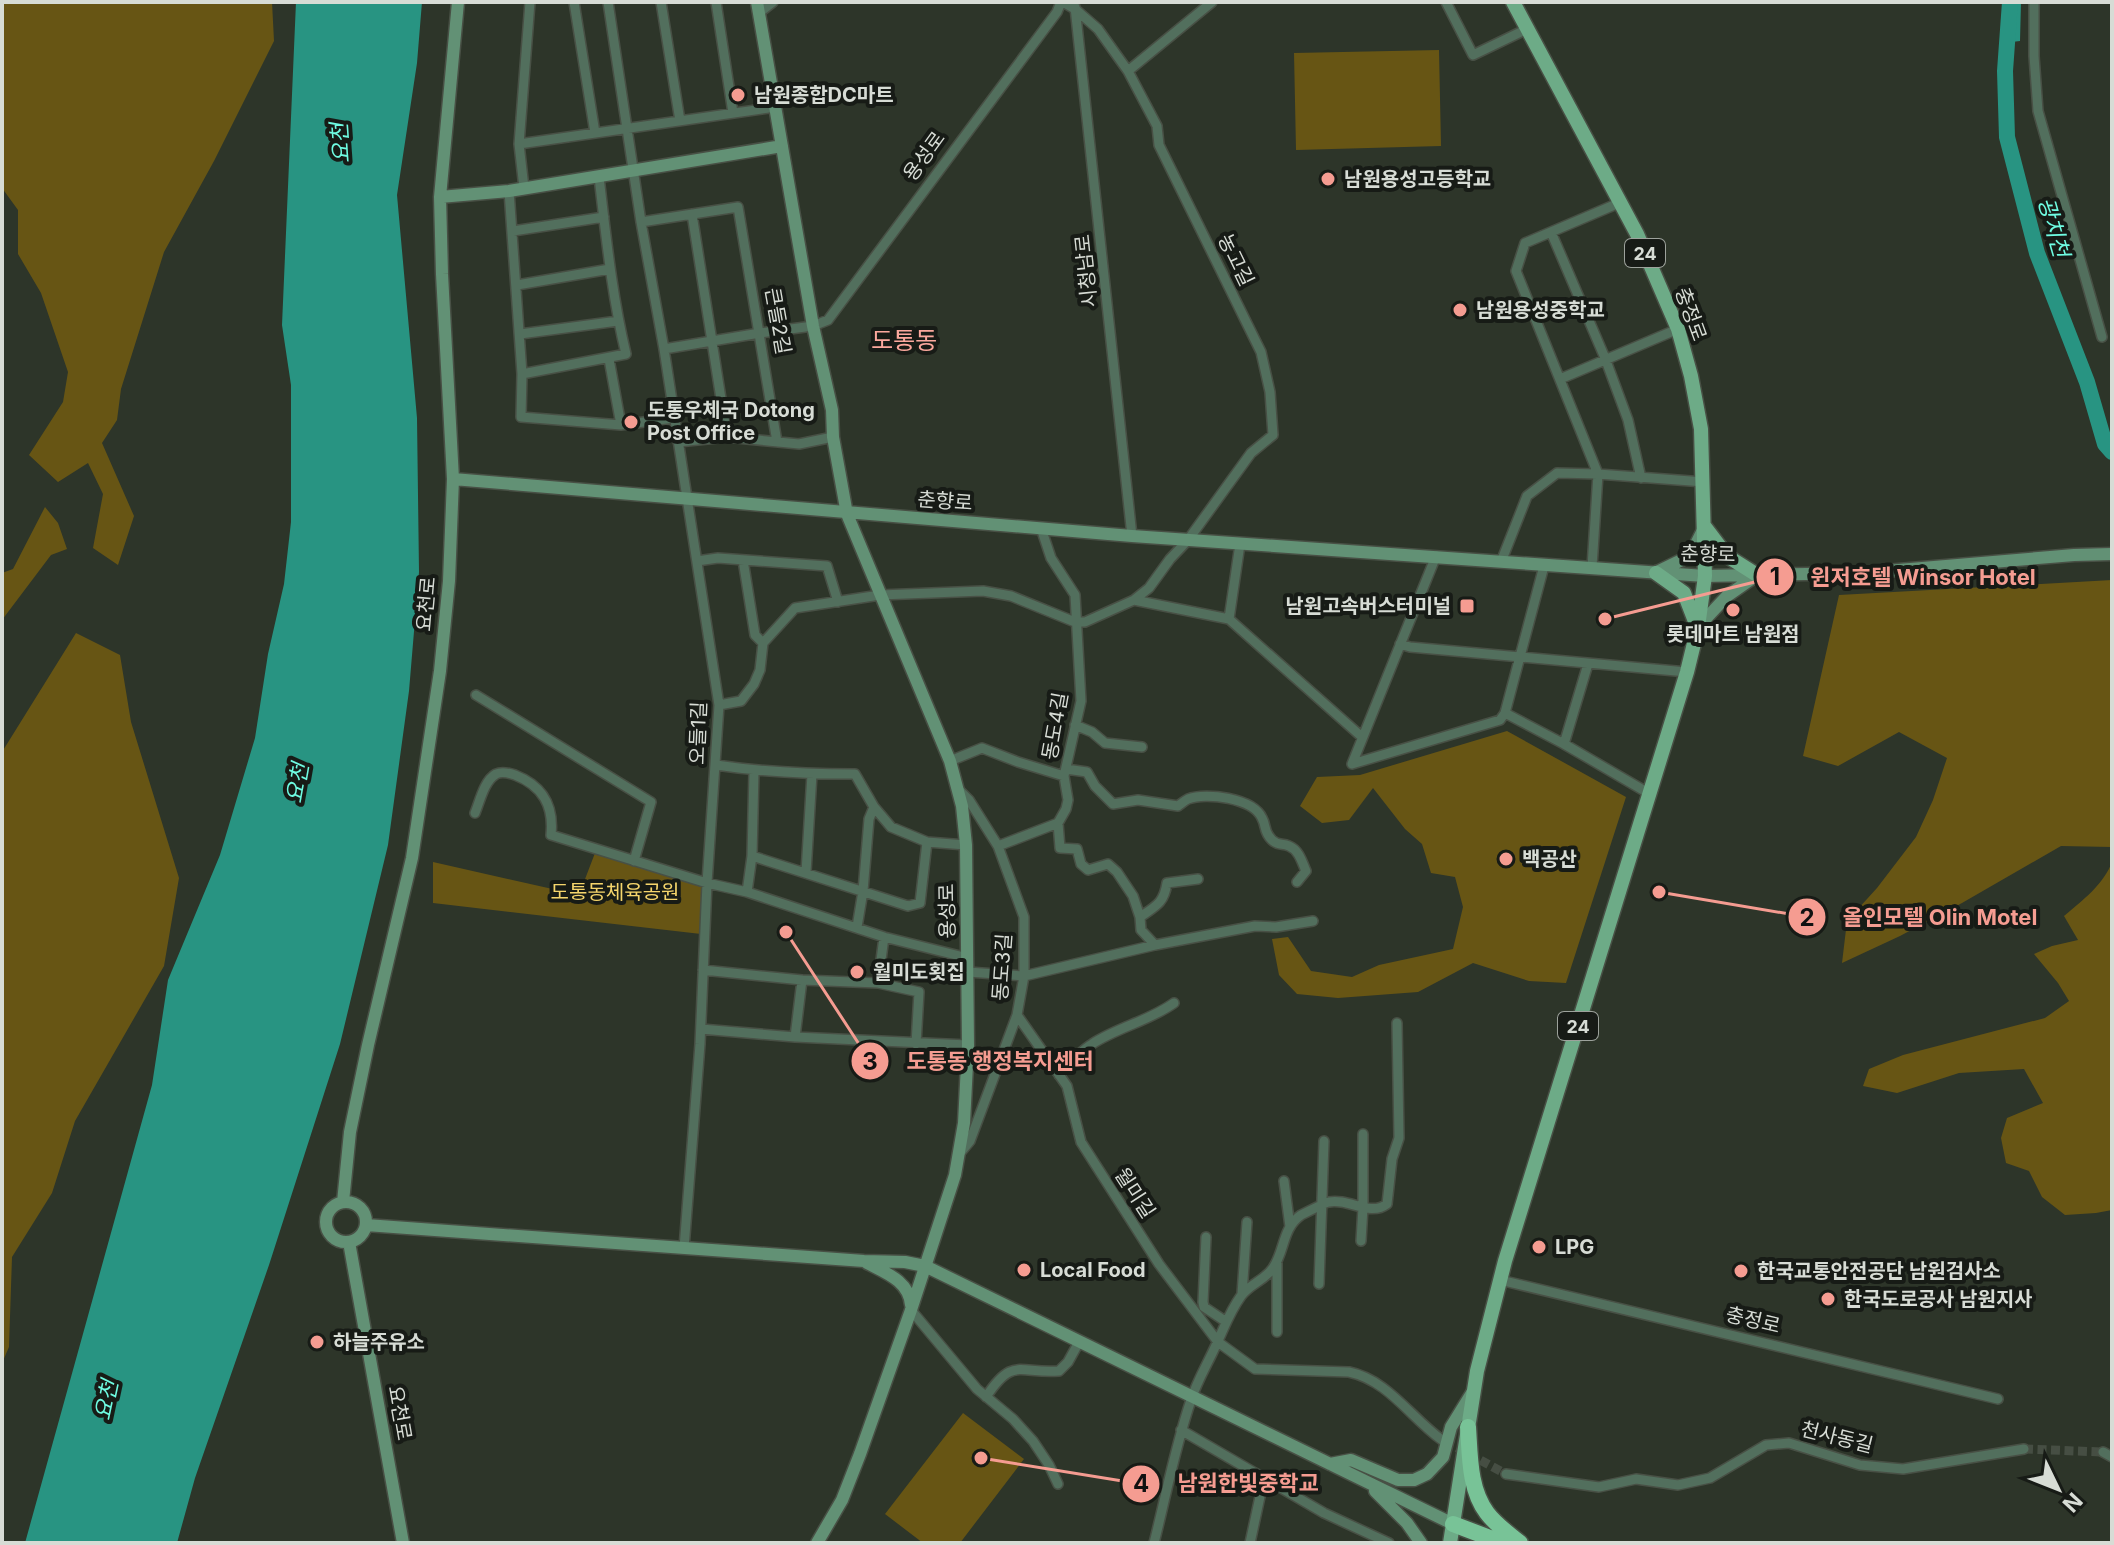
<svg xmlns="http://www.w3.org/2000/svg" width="2114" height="1545" viewBox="0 0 2114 1545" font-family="Inter,'Noto Sans KR',sans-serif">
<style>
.green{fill:#675514}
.water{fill:#289482}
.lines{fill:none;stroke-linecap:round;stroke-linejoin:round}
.river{stroke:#289482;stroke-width:16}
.street-tunnel{stroke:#464e43;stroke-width:9;stroke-dasharray:9 4.5;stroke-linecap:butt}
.street-casing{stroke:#485045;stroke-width:12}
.secondary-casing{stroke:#485045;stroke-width:15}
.primary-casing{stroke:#485045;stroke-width:17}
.highway-casing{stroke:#485045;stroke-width:19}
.street{stroke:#526f5d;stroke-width:9}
.secondary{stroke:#629175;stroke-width:12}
.primary{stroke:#6dab87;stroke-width:14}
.highway{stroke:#78c397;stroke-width:16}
.poi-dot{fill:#f59c91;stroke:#171b16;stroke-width:3}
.labels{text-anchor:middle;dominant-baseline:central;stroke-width:8;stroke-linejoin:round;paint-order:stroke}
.shield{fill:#171b16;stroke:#9da29c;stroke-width:2}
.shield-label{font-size:18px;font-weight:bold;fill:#d7dcd5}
.poi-label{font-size:20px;font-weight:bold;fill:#d7dcd5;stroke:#171b16;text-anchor:start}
.street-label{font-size:20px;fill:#d7dcd5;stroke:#171b16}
.park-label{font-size:20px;fill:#f5d56c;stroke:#171b16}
.water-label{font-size:22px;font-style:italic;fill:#6ffce2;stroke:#171b16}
.quarter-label{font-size:24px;fill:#fba89d;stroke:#171b16}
.leader{fill:none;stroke:#f59c91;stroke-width:3}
.callout-dot{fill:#f59c91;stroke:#171b16;stroke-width:3}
.mark-label{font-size:24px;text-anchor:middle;font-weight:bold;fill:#111}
.callout-label{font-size:22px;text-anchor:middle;font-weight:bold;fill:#f59c91;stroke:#171b16;stroke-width:8;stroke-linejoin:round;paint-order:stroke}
</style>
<rect width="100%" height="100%" fill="#2d3529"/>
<path class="green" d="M 2,2 L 272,2 L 274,41 L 214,161 L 164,252 L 121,389 L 117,420 L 102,443 L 134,516 L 118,565 L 93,548 L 103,494 L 88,463 L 58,482 L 29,455 L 63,402 L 68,372 L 41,293 L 18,254 L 18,210 L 2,188 Z
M 1439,50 L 1441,146 L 1296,150 L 1294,53 Z
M 45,507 L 58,523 L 67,549 L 51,555 L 2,620 L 2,573 L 13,569 Z
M 2112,580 L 2112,847 L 2061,846 L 1962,903 L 1900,936 L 1842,963 L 1847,921 L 1877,888 L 1916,837 L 1933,800 L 1947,758 L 1899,732 L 1838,766 L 1803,756 L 1839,595 Z
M 76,633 L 120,655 L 131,722 L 179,878 L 164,966 L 75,1121 L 52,1193 L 12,1257 L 9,1347 L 2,1363 L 2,752 Z
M 1507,731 L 1626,797 L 1566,983 L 1529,981 L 1473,963 L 1418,992 L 1338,998 L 1297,994 L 1279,975 L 1272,939 L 1288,937 L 1311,971 L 1352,977 L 1379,965 L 1453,949 L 1463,907 L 1455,877 L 1431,873 L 1422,844 L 1405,829 L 1373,788 L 1349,820 L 1322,823 L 1300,806 L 1317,777 L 1360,775 Z
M 595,853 L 703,886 L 701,934 L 433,903 L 433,862 L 557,890 L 582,887 Z
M 2112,862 L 2112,1210 L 2096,1213 L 2065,1215 L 2042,1197 L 2029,1171 L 2006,1163 L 2001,1138 L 2007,1118 L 2043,1103 L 2024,1069 L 1959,1073 L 1897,1093 L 1863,1086 L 1869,1069 L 1903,1055 L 2045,1018 L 2069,1001 L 2058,983 L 2034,954 L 2052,946 L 2078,940 L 2064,916 C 2082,901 2104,884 2112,862 Z
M 963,1413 L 1024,1459 L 960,1543 L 923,1543 L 885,1514 Z"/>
<path class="water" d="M 296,2 L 422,2 L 417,63 L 397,195 L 417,418 L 419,572 L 409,691 L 388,845 L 340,1044 L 269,1265 L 195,1478 L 177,1543 L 25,1543 L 152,1085 L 168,980 L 220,855 L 255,738 L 268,654 L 284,584 L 291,522 L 291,385 L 282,325 Z
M 2003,2 L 2021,2 L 2020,41 L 2003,43 Z"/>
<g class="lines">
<path class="river" d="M 2010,2 L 2005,71 L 2007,137 L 2037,253 L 2087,382 L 2105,444 L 2112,452"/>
<path class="street-tunnel" d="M 1445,1441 L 1506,1474
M 2024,1449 L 2103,1452"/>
<defs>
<path id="street" d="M 574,2 L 595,133
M 608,2 L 641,222 L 664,349 L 719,705 L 707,883 L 700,1044 L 684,1248
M 661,2 L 680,121
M 716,2 L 733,113
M 1063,2 L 1075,9 L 1098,29 L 1128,71 L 1157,126 L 1159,145 L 1261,352 L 1270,392 L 1273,435 L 1251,453 L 1188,540 L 1170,559 L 1149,588 L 1134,600
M 1446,2 L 1473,55 L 1527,29
M 2034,2 L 2034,56 L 2038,111 L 2102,337
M 1075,7 L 1132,536
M 759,13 L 773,2
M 1128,71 L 1212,2
M 519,144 L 776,107
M 524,188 L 519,144 L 530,2
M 509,191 L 522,374 L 521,417 L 621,425 L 674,418
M 692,214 L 727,437
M 641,222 L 738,207 L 777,442
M 513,231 L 604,217
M 1551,232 L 1605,358 L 1628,420 L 1641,478
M 517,285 L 610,269
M 520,334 L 618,321
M 664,349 L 760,333 L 813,326 L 828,320 L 1057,12 L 1061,2
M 609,359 L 621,425
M 522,374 L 626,354 C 612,296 606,236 599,177
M 1560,379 L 1678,329
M 678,442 L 727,437 L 799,444 L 833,437
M 1436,556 L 1352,764 L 1500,720 L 1505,713 L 1544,566
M 743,560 L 755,635 L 763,643
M 697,561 L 718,558 L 827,566 L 838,602
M 1501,562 L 1527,496 L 1557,473 L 1598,474 L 1704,482
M 1592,567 L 1598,474 L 1516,271 L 1525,243 L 1619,203
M 1229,619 L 1362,737
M 1229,619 L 1240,544
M 1400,644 L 1410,647 L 1687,672
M 476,695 L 651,802 L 634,861
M 719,705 L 741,701 L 754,684 L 760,670 L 763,643 L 795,608 L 880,595 L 983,591 L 1011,596 L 1075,622 L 1085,622 L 1134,600 L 1229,619
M 1505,713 L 1564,744 L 1650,794
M 1075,725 L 1092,732 L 1105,743 L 1142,747
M 1564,744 L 1588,664
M 950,761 L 982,748 L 1018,762 L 1064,776
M 716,765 C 762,772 808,774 855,774 L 874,807 L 891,827 L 927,842 L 966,845
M 1066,769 L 1087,772 L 1095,786 L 1113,804 L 1138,800 L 1178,806 C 1181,804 1184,801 1188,799 C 1206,792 1253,798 1262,818 C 1267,827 1263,831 1272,840 C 1278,846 1282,843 1289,846 C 1299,850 1302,862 1306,871 L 1297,882
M 958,789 L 969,800 L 998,846 L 1024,917 L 1024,976 L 1017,1015 L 970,1141 L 960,1153
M 475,813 C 480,801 484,781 496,774 C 502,771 509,773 515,775 C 543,786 554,806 551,835 L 707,883 L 747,892 L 884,937 L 968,958
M 1058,823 L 1060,848 L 1077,849 L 1081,864 L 1088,870 L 1108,864 L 1117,872 L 1133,896 L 1140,917 L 1141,930 L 1155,945
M 998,846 L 1058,823 L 1066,809 L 1068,800 L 1064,776 L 1081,701 L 1075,595 L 1051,558 L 1041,528
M 752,856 L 908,906 L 920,903 L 927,842
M 806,872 L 812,774
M 747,892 L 752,856 L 754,771
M 1140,917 C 1156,906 1164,903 1167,883 L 1198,879
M 857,927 L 863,891 L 869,819 L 874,807
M 703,970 L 802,980 L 878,983 L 919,992 L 916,1044
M 968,972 L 1024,976 L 1155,945 L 1255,926 L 1276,927 L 1313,921
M 878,983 L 884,937
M 1017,1015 L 1067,1086 L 1081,1142 L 1159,1264 L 1218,1342 L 1255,1369 L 1349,1372 C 1388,1380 1410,1417 1442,1440
M 701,1029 L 795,1037 L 968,1045
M 795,1037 L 802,980
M 1059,1075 C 1069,1064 1079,1052 1092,1044 C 1118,1027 1149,1021 1174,1003
M 1284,1181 L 1290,1227
M 1206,1237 L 1203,1302 L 1204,1307 L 1225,1321
M 1361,1241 L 1363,1207 L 1363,1134
M 1500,1280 L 1998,1399
M 1319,1284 L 1324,1141
M 1242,1294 L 1247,1222
M 911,1310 L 977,1389 L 1013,1419 L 1033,1441 L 1049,1465 L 1058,1484
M 1277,1332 L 1277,1263
M 986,1397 C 1013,1356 1019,1374 1059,1371 L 1068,1362 L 1079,1342
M 1181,1430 L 1324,1513 L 1389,1543
M 2103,1452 L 2112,1457
M 1506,1474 L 1599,1487 L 1636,1479 L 1678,1485 L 1710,1478 L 1766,1445 L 1789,1443 L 1860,1465 L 1903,1469 L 2024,1449
M 1154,1543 C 1166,1496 1175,1447 1191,1400 C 1197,1381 1208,1363 1216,1345 C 1224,1328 1230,1311 1241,1296 C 1250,1284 1265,1280 1273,1268 C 1285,1251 1282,1228 1301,1215 C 1303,1214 1327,1202 1329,1202 C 1349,1198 1370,1217 1387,1204 L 1392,1159 L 1399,1138 L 1397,1023
M 1250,1543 L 1264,1478"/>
<path id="secondary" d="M 757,2 L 813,326 L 832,410 L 833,437 L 847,514 L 950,761 L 962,806 L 966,845 L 968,1045 L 964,1123 L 955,1175 L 911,1310 L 860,1454 L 842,1500 L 817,1543
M 440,197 L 509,191 L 782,146
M 453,479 L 1132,536 L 1705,576 L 1863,573 L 2074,555 L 2112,554
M 1657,572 L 1690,556 L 1703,530
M 1698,627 L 1727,596 L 1757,575
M326 1222a20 20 0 1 1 40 0a20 20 0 1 1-40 0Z
M 343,1202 L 350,1132 L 368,1045 L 412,858 L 440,671 L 449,581 L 453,479 L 442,274 L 440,197 L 458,2
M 366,1225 L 864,1261 L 905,1262 L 925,1266 L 1453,1524
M 349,1242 L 403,1543
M 867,1263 C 886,1273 909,1281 911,1305
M 1330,1464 L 1351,1460 L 1398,1480 L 1414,1480 L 1427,1474 L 1443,1457 L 1451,1427 L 1472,1393
M 1375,1491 L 1407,1523 L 1421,1543"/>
<path id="primary" d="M 1705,527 L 1727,556 L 1757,575
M 1656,573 L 1684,593 L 1696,624
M 1450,1543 L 1477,1371 L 1505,1261 L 1687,672 L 1698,627 L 1705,576 L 1701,429 L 1691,376 L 1678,329 L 1637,234 L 1513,2"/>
<path id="highway" d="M 1468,1427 C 1470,1456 1469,1489 1487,1513 C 1496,1525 1509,1534 1520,1543
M 1453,1524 L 1503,1543"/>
</defs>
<use href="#street" class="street-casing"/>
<use href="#secondary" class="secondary-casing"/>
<use href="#primary" class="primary-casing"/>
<use href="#highway" class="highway-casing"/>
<use href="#street" class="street"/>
<use href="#secondary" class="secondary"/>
<use href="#primary" class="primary"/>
<use href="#highway" class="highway"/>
</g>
<g class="poi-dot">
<circle cx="738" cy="95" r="8"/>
<circle cx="1328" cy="179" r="8"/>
<circle cx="1460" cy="310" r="8"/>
<circle cx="631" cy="422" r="8"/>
<rect x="1459" y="598" width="16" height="16" rx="4"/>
<circle cx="1733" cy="610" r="8"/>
<circle cx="1506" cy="859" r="8"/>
<circle cx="857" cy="972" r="8"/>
<circle cx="1539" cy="1247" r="8"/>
<circle cx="1024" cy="1270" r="8"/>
<circle cx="1741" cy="1271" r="8"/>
<circle cx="1828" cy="1299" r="8"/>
<circle cx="317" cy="1342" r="8"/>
</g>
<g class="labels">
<g class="shield">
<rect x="1625" y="239" width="40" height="28" rx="6"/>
<rect x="1558" y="1012" width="40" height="28" rx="6"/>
</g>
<g class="shield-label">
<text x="1645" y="253">24</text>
<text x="1578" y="1026">24</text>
</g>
<g class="poi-label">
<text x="754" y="95">남원종합DC마트</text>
<text x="1344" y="179">남원용성고등학교</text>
<text x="1476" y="310">남원용성중학교</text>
<text x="647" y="410">도통우체국 Dotong<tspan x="647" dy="23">Post Office</tspan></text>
<text x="1451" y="606" text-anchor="end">남원고속버스터미널</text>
<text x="1733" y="634" text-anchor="middle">롯데마트 남원점</text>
<text x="1522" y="859">백공산</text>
<text x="873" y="972">월미도횟집</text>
<text x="1555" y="1247">LPG</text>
<text x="1040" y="1270">Local Food</text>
<text x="1757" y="1271">한국교통안전공단 남원검사소</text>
<text x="1844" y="1299">한국도로공사 남원지사</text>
<text x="333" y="1342">하늘주유소</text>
</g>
<g class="street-label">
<text transform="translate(924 156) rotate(-54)">용성로</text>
<text transform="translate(1236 260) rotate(64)">농고길</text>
<text transform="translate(1086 271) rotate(-96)">시청남로</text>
<text transform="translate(1691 314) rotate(70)">충정로</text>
<text transform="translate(778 321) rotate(80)">큰들2길</text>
<text transform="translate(945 501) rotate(4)">춘향로</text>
<text transform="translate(1708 554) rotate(1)">춘향로</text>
<text transform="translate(426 604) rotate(-85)">요천로</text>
<text transform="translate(1055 726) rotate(-80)">동도4길</text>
<text transform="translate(698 733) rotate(-88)">오들1길</text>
<text transform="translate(947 911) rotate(-91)">용성로</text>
<text transform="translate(1002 967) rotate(-86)">동도3길</text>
<text transform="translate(1135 1193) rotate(57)">월미길</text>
<text transform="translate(1753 1320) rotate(13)">충정로</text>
<text transform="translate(400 1413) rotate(80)">요천로</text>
<text transform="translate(1837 1437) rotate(14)">천사동길</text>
</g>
<g class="park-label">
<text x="615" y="892">도통동체육공원</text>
</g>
<g class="water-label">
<text transform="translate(340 143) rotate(-94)">요천</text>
<text transform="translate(2054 227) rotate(74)">광치천</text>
<text transform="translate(297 783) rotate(-80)">요천</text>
<text transform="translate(106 1400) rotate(-78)">요천</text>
</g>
<g class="quarter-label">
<text x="904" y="340">도통동</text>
</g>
</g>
<path class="leader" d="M1605 619L1775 577M1659 892L1807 917M786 932L870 1061M981 1458L1141 1484"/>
<g class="callout-dot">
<circle cx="1605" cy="619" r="8"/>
<circle cx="1659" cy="892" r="8"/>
<circle cx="786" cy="932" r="8"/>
<circle cx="981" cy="1458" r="8"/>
<circle cx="1775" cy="577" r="20"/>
<circle cx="1807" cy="917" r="20"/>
<circle cx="870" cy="1061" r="20"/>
<circle cx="1141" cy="1484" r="20"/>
</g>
<g class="mark-label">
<text x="1775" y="585">1</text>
<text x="1807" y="926">2</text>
<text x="870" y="1070">3</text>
<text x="1141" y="1492">4</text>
</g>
<g class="callout-label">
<text x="1923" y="585">윈저호텔 Winsor Hotel</text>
<text x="1940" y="925">올인모텔 Olin Motel</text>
<text x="1000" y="1069">도통동 행정복지센터</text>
<text x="1248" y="1491">남원한빛중학교</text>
</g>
<rect width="2114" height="1545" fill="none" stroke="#d7dcd5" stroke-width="8"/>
<g transform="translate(2058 1489) rotate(133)" stroke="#171b16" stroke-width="6" paint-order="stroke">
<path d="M0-6L14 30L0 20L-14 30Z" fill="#d7dcd5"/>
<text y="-12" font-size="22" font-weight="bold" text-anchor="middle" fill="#d7dcd5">N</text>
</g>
</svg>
